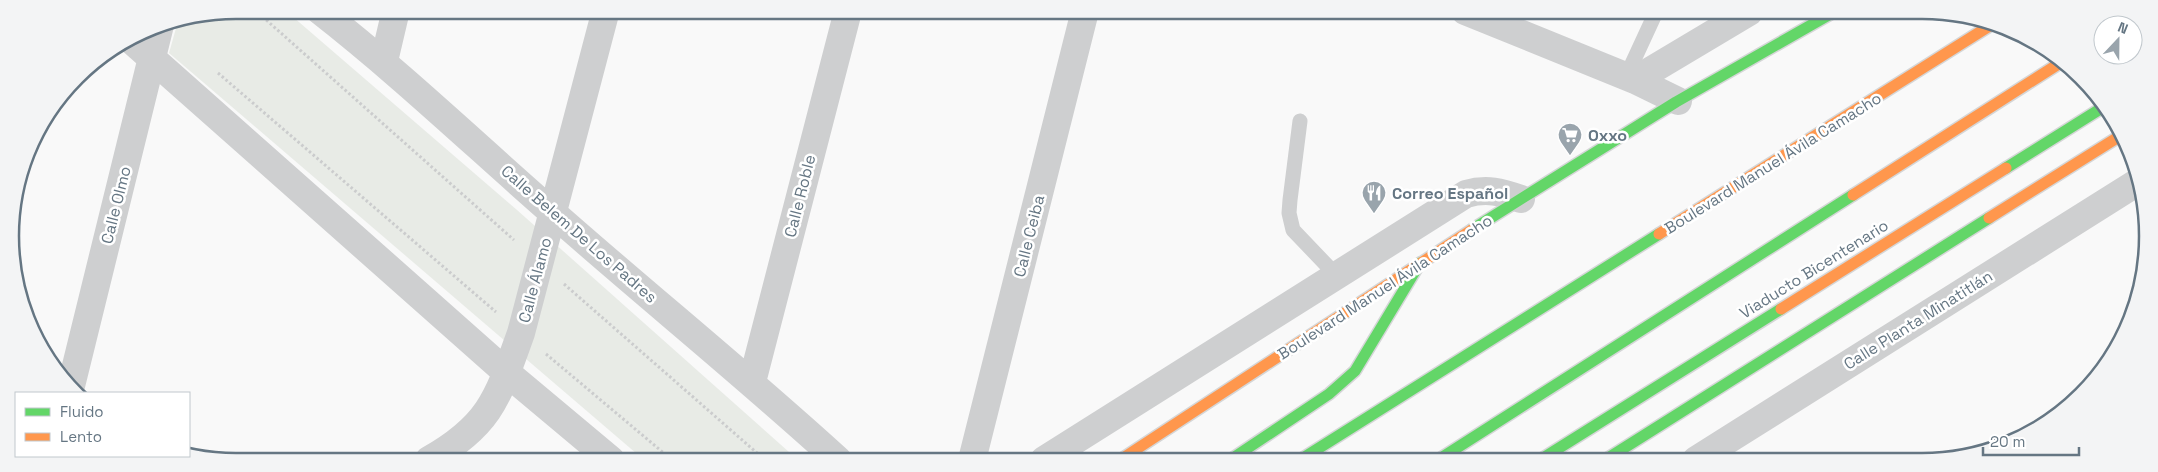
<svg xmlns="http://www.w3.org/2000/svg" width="2158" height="472" viewBox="0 0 2158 472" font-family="'Space Grotesk',sans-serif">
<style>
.green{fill:#e8ebe6}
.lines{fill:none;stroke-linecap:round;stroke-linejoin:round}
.fast-casing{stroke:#d5d6d7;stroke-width:14}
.slow-casing{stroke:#d5d6d7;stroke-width:14}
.path{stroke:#cbcccd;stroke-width:3;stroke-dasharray:2.5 2.5;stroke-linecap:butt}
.lane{stroke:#cecfd0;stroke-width:15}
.street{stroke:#cecfd0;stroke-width:28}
.fast{stroke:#63d668;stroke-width:11}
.slow{stroke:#ff974d;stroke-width:11}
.labels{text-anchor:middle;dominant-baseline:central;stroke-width:5;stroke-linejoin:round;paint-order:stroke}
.poi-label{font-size:16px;font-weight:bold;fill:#657683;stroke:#fff;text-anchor:start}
.street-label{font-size:16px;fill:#657683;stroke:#fff}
.rim{fill:none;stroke:#657683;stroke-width:2.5}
</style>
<rect width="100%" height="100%" fill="#f9f9f9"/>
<path class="green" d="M 236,10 L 285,10 L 517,210 L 798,460 L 644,460 L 169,53 L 178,21 Z"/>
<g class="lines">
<defs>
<path id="fast" d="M 2006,168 L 2105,106
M 1473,229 L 1676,102 L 1834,12
M 1230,460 L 1329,394 L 1355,371 L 1420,263
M 1300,460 L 1659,234
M 1438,460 L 1853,195
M 1540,460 L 1781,309
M 1605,460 L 1989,218"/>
<path id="slow" d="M 1853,195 L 2060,63
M 1989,218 L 2120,136
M 1659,234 L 1991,25
M 1781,309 L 2006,168
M 1120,460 L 1473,229"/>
</defs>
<use href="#fast" class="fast-casing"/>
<use href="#slow" class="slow-casing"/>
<path class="path" d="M 255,10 L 514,240
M 218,73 L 496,312
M 564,284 L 765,460
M 546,354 L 672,460"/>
<path class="lane" d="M 1626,77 L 1656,12
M 1300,121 L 1290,200 L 1289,213 L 1293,230 L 1337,276"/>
<path class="street" d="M 319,10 C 401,74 475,145 553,213 C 647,296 745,375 838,460
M 1465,11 L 1635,80 L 1678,101
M 130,39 L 507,373 L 611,460
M 384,61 L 396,10
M 1635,80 L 1749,12
M 752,382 L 848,11
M 71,386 L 160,25
M 429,460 C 491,425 498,397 521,333 L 606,10
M 972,460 L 1085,11
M 1044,460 L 1466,194 C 1487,188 1501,192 1521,199
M 1696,460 L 2141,180"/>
<use href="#fast" class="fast"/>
<use href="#slow" class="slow"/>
</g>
<defs>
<symbol id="supermarket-pin" viewBox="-11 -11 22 30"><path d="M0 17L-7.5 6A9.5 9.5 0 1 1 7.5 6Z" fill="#99a4ac" stroke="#fff"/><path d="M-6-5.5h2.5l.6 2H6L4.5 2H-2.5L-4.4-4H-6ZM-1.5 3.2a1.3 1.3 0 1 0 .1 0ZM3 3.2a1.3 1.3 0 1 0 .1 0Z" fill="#fff"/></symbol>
<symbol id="restaurant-pin" viewBox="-11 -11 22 30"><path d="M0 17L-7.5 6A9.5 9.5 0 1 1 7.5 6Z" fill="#99a4ac" stroke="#fff"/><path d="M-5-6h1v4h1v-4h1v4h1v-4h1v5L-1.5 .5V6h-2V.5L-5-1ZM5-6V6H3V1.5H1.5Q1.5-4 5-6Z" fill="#fff"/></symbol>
</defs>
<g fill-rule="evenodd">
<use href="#supermarket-pin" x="1556" y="121" width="28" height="38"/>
<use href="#restaurant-pin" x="1360" y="179" width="28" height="38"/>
</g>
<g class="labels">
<g class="poi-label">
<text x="1588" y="135">Oxxo</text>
<text x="1392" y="193">Correo Español</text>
</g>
<g class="street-label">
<text transform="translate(1773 163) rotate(-32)">Boulevard Manuel Ávila Camacho</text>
<text transform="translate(800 196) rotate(-76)">Calle Roble</text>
<text transform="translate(116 205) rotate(-76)">Calle Olmo</text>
<text transform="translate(579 234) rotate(41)">Calle Belem De Los Padres</text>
<text transform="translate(1029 236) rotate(-76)">Calle Ceiba</text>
<text transform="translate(1814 269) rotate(-32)">Viaducto Bicentenario</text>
<text transform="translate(535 280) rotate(-75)">Calle Álamo</text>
<text transform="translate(1385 287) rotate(-33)">Boulevard Manuel Ávila Camacho</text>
<text transform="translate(1918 320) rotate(-32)">Calle Planta Minatitlán</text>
</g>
</g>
<path d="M0 0H2158V472H0ZM236 19H1922A217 217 0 0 1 2139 236V236A217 217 0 0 1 1922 453H236A217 217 0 0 1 19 236V236A217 217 0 0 1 236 19Z" fill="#f3f4f5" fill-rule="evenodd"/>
<path class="rim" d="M236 19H1922A217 217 0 0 1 2139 236V236A217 217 0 0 1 1922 453H236A217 217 0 0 1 19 236V236A217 217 0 0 1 236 19Z"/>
<rect x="15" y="392" width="175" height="65" fill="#ffffff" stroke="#c1c8cd"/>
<rect x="25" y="408" width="25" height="8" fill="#63d668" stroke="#c1c8cd"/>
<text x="60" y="417" font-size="15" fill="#657683">Fluido</text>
<rect x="25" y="433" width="25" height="8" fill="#ff974d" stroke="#c1c8cd"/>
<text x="60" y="442" font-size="15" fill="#657683">Lento</text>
<g transform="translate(2118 40) rotate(22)"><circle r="24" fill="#ffffff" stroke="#c1c8cd"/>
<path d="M0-4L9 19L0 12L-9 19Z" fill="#99a4ac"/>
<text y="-8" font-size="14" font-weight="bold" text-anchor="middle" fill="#657683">N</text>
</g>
<path d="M1983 447v8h96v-8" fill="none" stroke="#657683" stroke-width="2.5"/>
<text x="1990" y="447" font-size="15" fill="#657683" stroke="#ffffff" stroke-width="4" paint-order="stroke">20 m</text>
</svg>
